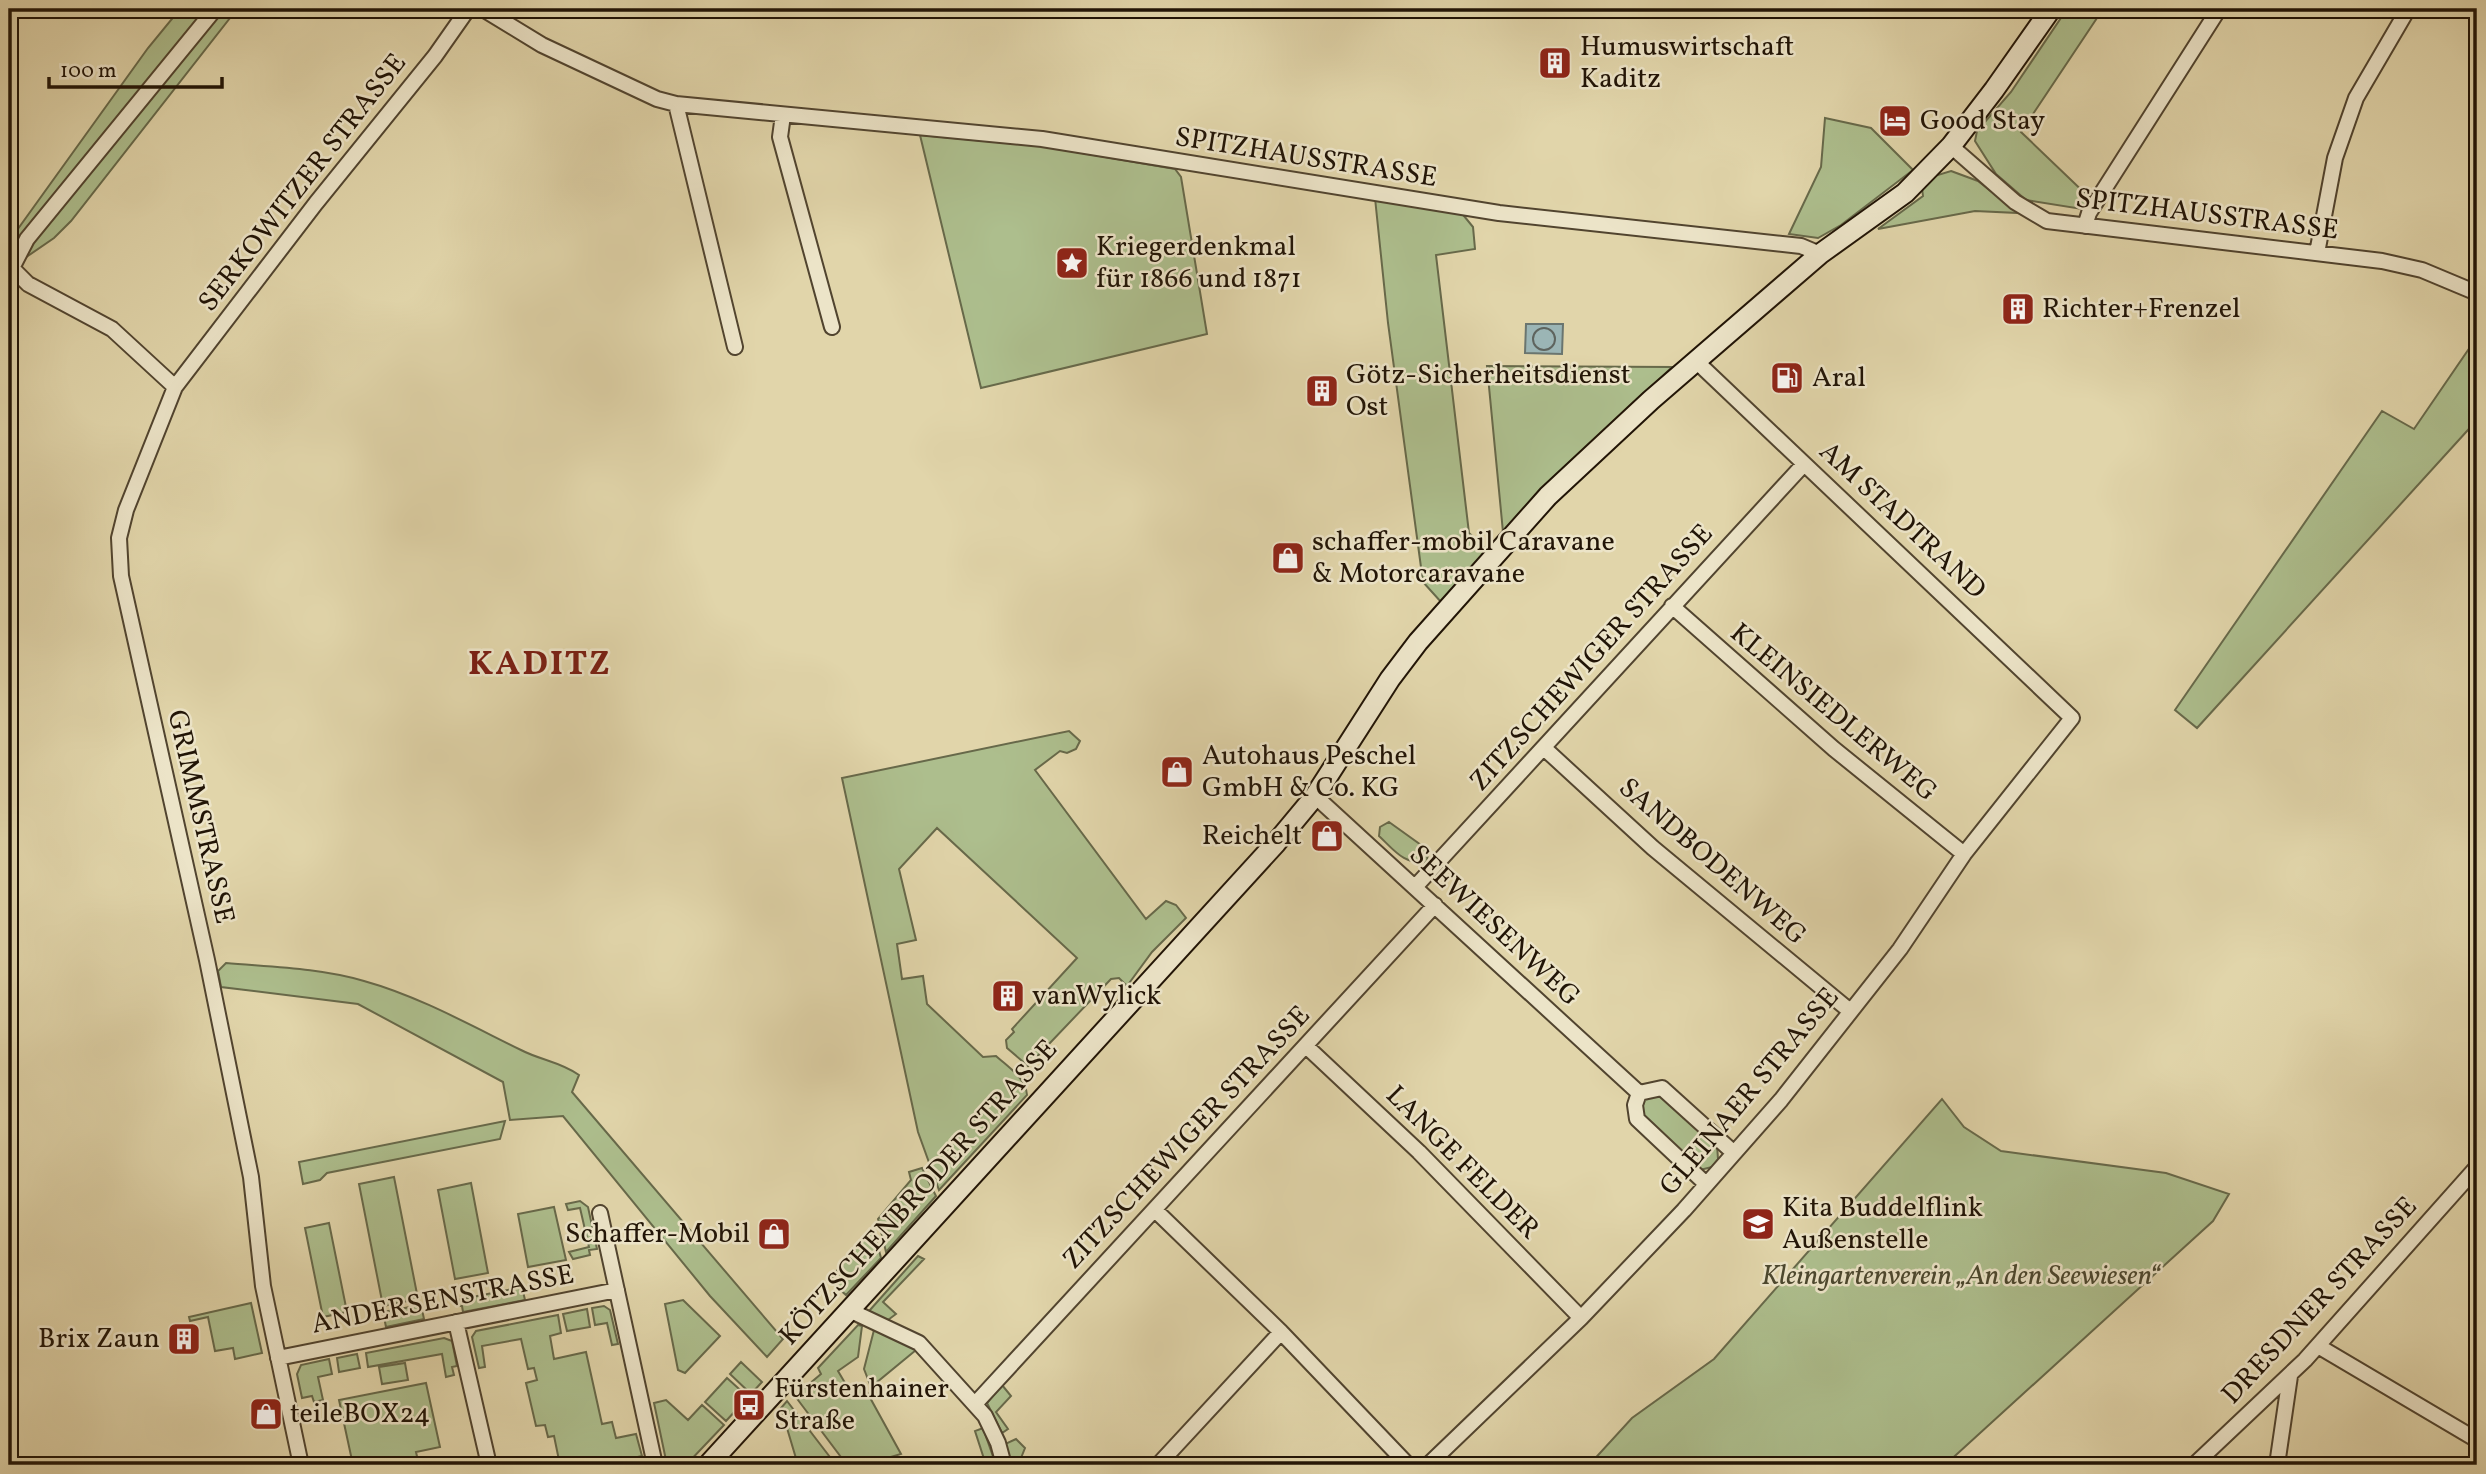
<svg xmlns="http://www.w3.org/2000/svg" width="2486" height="1474" viewBox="0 0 2486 1474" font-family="Vollkorn,serif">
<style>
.green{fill:#adbe8d;stroke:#67694a;stroke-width:2}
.water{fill:#9bb5b5;stroke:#6a756f;stroke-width:2}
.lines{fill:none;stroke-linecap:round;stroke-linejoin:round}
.shore{stroke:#5e645e;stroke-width:2}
.street-casing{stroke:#51442f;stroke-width:18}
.secondary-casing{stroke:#211406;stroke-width:23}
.street{stroke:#ece4c8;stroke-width:14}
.secondary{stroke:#ece4c8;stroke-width:19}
.labels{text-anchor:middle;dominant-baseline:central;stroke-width:5;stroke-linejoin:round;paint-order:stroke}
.poi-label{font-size:28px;fill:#211406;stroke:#ece4c8;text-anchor:start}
.street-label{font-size:28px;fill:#211406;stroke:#ece4c8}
.park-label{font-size:28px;font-style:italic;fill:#4b472e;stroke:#ece4c8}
.district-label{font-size:35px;font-weight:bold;letter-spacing:2px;fill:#7a1f14;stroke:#ece4c8}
</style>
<rect width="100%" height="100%" fill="#e1d5aa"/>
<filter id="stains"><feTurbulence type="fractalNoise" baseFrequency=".00286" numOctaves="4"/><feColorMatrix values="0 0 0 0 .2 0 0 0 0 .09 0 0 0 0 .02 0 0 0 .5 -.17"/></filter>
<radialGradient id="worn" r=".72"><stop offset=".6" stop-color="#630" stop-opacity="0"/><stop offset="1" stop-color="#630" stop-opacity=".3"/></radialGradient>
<path class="green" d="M 180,9 L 237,9 L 71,221 L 54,238 L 22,260 L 9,255 L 9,245 L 15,233 L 148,48 Z
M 2067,9 L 2103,9 L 2021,132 L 2092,200 L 2088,210 L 2026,200 L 1996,174 L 1975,141 L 1977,131 L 2011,92 Z
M 1825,118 L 1871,128 L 1913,170 L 1841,225 L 1818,238 L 1789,234 L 1821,167 Z
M 920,135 L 1041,146 L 1175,169 L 1181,177 L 1207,334 L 981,388 Z
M 1951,171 L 1978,181 L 2019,213 L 1975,211 L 1878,229 L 1923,196 L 1922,188 L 1931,177 Z
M 1375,198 L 1460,211 L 1473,227 L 1475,249 L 1436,255 L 1469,533 L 1487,550 L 1441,602 L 1423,582 L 1388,323 Z
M 2477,337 L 2477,420 L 2197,728 L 2175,710 L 2382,411 L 2414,429 Z
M 1487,366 L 1672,367 L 1503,532 Z
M 1069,731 L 1080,741 L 1076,749 L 1067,753 L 1060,751 L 1035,770 L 1146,919 L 1166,901 L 1176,905 L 1186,918 L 1152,952 L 1127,986 L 1119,978 L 1111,979 L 1028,1066 L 1007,1048 L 1006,1040 L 1014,1032 L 1012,1029 L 1077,958 L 937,828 L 899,869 L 916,940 L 897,944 L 902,979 L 923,976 L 927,1004 L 983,1057 L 996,1056 C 1008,1067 1026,1078 1027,1095 L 939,1190 L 918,1132 L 842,778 Z
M 1389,822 L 1428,850 L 1427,862 C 1404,865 1395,851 1379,836 L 1380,827 Z
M 226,963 C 271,967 320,968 364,981 C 418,996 470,1025 521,1050 C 540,1060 561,1062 579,1075 L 572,1092 L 783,1339 L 767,1357 L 710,1296 L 563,1116 L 510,1120 L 503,1082 L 358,1004 L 221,987 L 218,971 Z
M 1657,1093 L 1717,1145 L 1718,1159 L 1712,1167 L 1700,1170 L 1645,1121 L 1639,1107 L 1643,1095 Z
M 1942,1099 L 1964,1127 L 2001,1151 L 2166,1173 L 2229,1194 L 2213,1221 L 1945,1465 L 1589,1465 L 1632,1418 L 1714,1359 Z
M 505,1121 L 500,1139 L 327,1173 L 320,1180 L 303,1184 L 299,1162 Z
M 922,1168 L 936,1196 L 886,1252 L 878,1219 L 911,1180 L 909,1172 Z
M 394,1177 L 418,1299 L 383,1306 L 359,1184 Z
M 471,1183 L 488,1273 L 455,1279 L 438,1190 Z
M 580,1201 L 588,1207 L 597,1249 L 589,1250 L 590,1255 L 573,1259 L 569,1252 L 589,1247 L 580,1208 L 568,1210 L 566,1204 Z
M 554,1207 L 566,1260 L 528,1267 L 518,1214 Z
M 329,1223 L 347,1312 L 323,1317 L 305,1228 Z
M 873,1228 L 881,1258 L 846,1295 L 829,1280 Z
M 918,1256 L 924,1259 L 883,1302 L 896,1314 L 888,1320 L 870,1315 L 870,1310 Z
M 522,1287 L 525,1300 L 463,1312 L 462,1306 L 459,1306 L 457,1300 Z
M 683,1300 L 720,1336 L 685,1373 L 678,1370 L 665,1304 Z
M 251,1303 L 262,1353 L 235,1359 L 233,1348 L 215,1351 L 208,1317 L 190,1321 L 189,1317 Z
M 421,1305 L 424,1319 L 386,1327 L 383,1312 Z
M 604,1306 L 610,1310 L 618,1344 L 612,1345 L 607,1323 L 595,1325 L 592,1308 Z
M 587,1309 L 590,1327 L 567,1331 L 563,1314 Z
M 558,1315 L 561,1333 L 550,1336 L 554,1359 L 586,1352 L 602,1424 L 612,1422 L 616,1438 L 636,1434 L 642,1456 L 602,1465 L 560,1465 L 554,1436 L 548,1437 L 545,1425 L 536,1426 L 526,1383 L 537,1380 L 534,1368 L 528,1369 L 521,1339 L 482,1346 L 485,1367 L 479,1368 L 472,1337 L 476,1331 Z
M 858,1325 L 862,1326 L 858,1357 L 838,1371 L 848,1388 L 857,1384 L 863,1385 L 901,1454 L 881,1460 L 883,1465 L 847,1465 L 795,1396 L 821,1374 L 818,1368 Z
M 874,1330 L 904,1340 L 916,1350 L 871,1387 L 864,1369 Z
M 444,1338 L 452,1341 L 457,1366 L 452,1367 L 454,1375 L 446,1377 L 442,1354 L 368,1367 L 366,1353 Z
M 357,1354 L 360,1368 L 339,1372 L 337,1358 Z
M 329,1359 L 332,1374 L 318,1377 L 323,1400 L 314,1402 L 312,1396 L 302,1398 L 297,1374 L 301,1365 Z
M 741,1362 L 762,1382 L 751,1394 L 730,1374 Z
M 405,1363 L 408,1380 L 382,1384 L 379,1367 Z
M 727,1378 L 748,1397 L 726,1421 L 705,1402 Z
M 426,1383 L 440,1447 L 416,1452 L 419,1465 L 353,1465 L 339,1400 Z
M 1002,1385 L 1011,1396 L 996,1412 L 1008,1429 L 1002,1433 L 987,1403 Z
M 666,1400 L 688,1420 L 702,1405 L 724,1425 L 686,1465 L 667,1465 L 654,1403 Z
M 787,1401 L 836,1465 L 798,1465 L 781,1408 Z
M 983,1428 L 996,1465 L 986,1465 L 975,1431 Z
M 1016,1439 L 1025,1448 L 1021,1458 L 1027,1465 L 1008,1465 L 1005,1444 Z"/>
<path class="water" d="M 1526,324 L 1563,324 L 1562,354 L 1525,353 Z"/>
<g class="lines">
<path class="shore" d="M1533 339a11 11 0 1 1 22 0a11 11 0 1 1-22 0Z"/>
<defs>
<path id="street" d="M 483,9 L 542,45 L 657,99 L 676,104 L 1042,139 L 1499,213 L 1801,246 L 1820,254
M 676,104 L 735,347
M 783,115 L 780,137 L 832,327
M 1951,146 L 2015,202 L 2047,221 L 2382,261 L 2422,270 L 2477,293
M 2085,226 L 2089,213 L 2219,9
M 2317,253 L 2335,158 L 2356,98 L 2408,9
M 12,268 L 27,239 L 215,9
M 12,268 L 28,284 L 112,329 L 175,387
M 1672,606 L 1834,749 L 1964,854
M 1544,748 L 1653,848 L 1850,1011
M 1315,796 L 1639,1093
M 1416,886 L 1804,464
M 1306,1046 L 1419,1152 L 1581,1318
M 1706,1184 L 1637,1119 L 1635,1105 L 1639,1093 L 1662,1088 L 1734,1153
M 1155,1210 L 1281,1332 L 1408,1465
M 600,1213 L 655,1465
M 849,1310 L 919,1343 L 985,1416 L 998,1443 L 1004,1465
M 456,1322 L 489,1465
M 2318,1346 L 2477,1440
M 278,1358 L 617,1290
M 975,1404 L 1435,905
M 301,1465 L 263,1286 L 251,1177 L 207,960 L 121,576 L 119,538 L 126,510 L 175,387 L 316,203 L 435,56 L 468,9
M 1158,1465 L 1281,1332
M 1428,1465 L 1581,1318 L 1684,1210 L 1781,1100 L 1900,949 L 1964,854 L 2072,718 L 1697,362
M 2194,1465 L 2305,1360 L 2477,1167
M 2277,1465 L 2290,1376"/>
<path id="secondary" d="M 708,1465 L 1276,843 L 1315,796 L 1390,679 L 1418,642 L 1548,496 L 1651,400 L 1820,254 L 1905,193 L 1951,146 L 1994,90 L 2051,9"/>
</defs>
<use href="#street" class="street-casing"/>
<use href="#secondary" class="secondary-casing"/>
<use href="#street" class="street"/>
<use href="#secondary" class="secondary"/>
</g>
<defs>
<symbol id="building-square" viewBox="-11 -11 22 22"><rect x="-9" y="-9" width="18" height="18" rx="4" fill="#8f2418" stroke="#ece4c8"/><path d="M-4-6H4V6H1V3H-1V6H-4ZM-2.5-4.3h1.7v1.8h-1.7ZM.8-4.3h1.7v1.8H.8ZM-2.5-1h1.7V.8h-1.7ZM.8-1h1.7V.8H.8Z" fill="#fff"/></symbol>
<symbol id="hotel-square" viewBox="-11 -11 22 22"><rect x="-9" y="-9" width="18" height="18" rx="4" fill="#8f2418" stroke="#ece4c8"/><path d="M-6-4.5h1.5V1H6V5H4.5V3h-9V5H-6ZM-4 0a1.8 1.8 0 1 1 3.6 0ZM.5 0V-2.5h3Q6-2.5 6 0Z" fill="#fff"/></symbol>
<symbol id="sight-square" viewBox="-11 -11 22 22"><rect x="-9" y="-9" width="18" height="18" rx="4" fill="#8f2418" stroke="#ece4c8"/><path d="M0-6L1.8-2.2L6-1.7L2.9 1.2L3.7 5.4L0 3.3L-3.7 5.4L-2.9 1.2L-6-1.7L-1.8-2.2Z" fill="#fff"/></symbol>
<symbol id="fuel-square" viewBox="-11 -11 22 22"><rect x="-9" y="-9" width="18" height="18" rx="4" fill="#8f2418" stroke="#ece4c8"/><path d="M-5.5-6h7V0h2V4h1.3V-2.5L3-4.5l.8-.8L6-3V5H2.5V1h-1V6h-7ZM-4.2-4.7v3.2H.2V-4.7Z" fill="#fff"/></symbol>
<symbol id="shop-square" viewBox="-11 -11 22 22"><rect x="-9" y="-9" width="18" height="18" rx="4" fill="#8f2418" stroke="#ece4c8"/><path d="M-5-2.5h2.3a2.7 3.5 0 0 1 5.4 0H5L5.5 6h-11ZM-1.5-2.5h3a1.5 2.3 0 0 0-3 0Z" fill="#fff"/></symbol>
<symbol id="school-square" viewBox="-11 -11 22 22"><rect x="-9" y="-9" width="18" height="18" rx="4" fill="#8f2418" stroke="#ece4c8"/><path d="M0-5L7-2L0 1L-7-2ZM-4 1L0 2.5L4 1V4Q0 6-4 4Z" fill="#fff"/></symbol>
<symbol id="bus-square" viewBox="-11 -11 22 22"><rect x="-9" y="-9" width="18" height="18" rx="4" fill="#8f2418" stroke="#ece4c8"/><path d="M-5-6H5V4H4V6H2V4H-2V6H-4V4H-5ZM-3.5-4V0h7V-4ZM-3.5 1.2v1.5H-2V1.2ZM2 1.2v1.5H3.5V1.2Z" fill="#fff"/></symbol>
</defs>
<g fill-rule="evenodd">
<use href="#building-square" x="1536" y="44" width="38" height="38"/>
<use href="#hotel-square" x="1876" y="102" width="38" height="38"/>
<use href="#sight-square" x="1053" y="244" width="38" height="38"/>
<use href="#building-square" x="1999" y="290" width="38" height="38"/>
<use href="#fuel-square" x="1768" y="359" width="38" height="38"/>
<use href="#building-square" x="1303" y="372" width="38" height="38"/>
<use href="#shop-square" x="1269" y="539" width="38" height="38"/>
<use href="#shop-square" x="1158" y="753" width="38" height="38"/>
<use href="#shop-square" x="1308" y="817" width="38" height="38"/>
<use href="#building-square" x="989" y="977" width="38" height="38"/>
<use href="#school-square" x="1739" y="1205" width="38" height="38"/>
<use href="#shop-square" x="755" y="1215" width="38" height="38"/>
<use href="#building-square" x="165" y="1320" width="38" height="38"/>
<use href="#bus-square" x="730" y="1386" width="38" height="38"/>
<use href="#shop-square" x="247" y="1395" width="38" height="38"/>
</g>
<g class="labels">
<g class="poi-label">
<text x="1580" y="47">Humuswirtschaft<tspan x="1580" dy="32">Kaditz</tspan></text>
<text x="1920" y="121">Good Stay</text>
<text x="1096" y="247">Kriegerdenkmal<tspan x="1096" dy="32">für 1866 und 1871</tspan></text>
<text x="2042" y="309">Richter+Frenzel</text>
<text x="1346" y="375">Götz-Sicherheitsdienst<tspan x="1346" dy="32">Ost</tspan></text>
<text x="1812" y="378">Aral</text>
<text x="1312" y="542">schaffer-mobil Caravane<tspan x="1312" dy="32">&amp; Motorcaravane</tspan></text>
<text x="1202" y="756">Autohaus Peschel<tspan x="1202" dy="32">GmbH &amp; Co. KG</tspan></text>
<text x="1302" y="836" text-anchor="end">Reichelt</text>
<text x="1032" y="996">vanWylick</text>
<text x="1782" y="1208">Kita Buddelflink<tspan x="1782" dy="32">Außenstelle</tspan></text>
<text x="750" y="1234" text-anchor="end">Schaffer-Mobil</text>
<text x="160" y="1339" text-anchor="end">Brix Zaun</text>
<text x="774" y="1389">Fürstenhainer<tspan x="774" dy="32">Straße</tspan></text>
<text x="290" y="1414">teileBOX24</text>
</g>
<g class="street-label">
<text transform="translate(1306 158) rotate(9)">SPITZHAUSSTRASSE</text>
<text transform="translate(303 183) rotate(-52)">SERKOWITZER STRASSE</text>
<text transform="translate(2207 215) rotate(7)">SPITZHAUSSTRASSE</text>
<text transform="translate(1902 521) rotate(43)">AM STADTRAND</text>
<text transform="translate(1592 658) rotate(-48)">ZITZSCHEWIGER STRASSE</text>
<text transform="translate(1833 713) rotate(40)">KLEINSIEDLERWEG</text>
<text transform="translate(200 817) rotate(77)">GRIMMSTRASSE</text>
<text transform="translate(1712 862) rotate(41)">SANDBODENWEG</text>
<text transform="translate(1494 926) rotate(43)">SEEWIESENWEG</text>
<text transform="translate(1750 1092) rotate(-50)">GLEINAER STRASSE</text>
<text transform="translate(1187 1138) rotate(-47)">ZITZSCHEWIGER STRASSE</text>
<text transform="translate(1462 1163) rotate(45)">LANGE FELDER</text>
<text transform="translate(919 1193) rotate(-48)">KÖTZSCHENBRODER STRASSE</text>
<text transform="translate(443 1300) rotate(-11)">ANDERSENSTRASSE</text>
<text transform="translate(2320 1301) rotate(-47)">DRESDNER STRASSE</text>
</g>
<g class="park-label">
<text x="1961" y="1276">Kleingartenverein „An den Seewiesen“</text>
</g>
<g class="district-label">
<text x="540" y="665">KADITZ</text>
</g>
</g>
<rect width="2486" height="1474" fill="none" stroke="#e1d5aa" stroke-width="35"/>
<rect x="10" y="10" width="2465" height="1453" fill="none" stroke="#211406" stroke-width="3.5"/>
<rect x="18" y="18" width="2451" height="1439" fill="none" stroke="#211406" stroke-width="2"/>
<path d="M49 77v10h173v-10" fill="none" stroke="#211406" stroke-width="3.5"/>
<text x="60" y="77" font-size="21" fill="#211406" stroke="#ece4c8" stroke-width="5" paint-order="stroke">100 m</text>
<rect width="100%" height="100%" filter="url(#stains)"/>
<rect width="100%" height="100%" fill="url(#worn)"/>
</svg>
